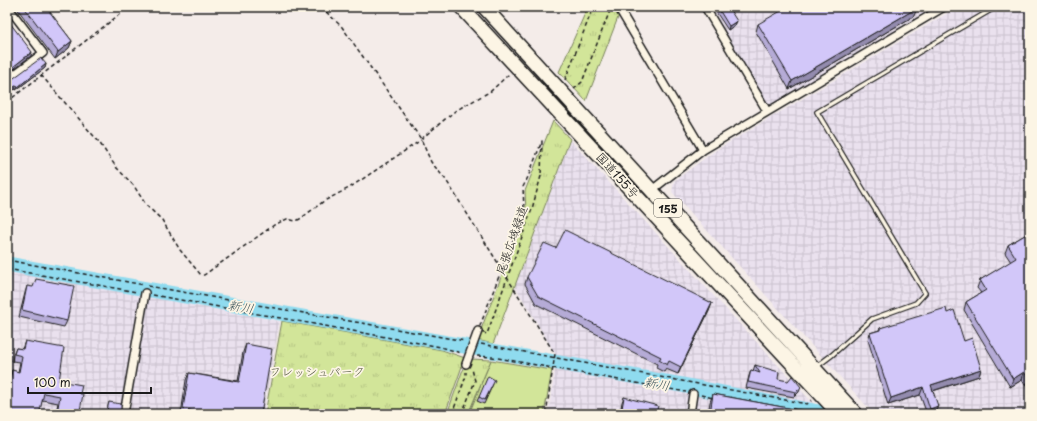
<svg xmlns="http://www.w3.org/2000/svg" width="1037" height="421" viewBox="0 0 1037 421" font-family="'Playpen Sans','Klee One',sans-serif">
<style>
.industrial{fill:url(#industrial-grid)}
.grass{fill:#d2e599;stroke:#77805a}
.park{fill:url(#park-tufts);stroke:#77805a}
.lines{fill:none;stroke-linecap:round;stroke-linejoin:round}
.river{stroke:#8fdbef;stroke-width:15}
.lane-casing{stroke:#1c1c1c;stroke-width:6}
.street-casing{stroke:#1c1c1c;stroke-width:10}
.highway-casing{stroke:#1c1c1c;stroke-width:16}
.path{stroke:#1c1c1c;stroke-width:1.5;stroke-dasharray:4 3;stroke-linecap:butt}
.lane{stroke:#fcf5e5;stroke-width:3.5}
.street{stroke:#fcf5e5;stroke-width:7}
.highway{stroke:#fcf5e5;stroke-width:13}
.wall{fill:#b5abd6;stroke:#1c1c1c;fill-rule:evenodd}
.shaded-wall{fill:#938bae;stroke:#1c1c1c}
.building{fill:#d2c7f9;stroke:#1c1c1c;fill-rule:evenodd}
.labels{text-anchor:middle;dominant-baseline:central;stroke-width:3.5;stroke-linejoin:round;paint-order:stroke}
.shield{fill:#fcf5e5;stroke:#5f5d58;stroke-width:1}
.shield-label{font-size:11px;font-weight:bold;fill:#1c1c1c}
.street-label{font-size:12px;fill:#1c1c1c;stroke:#fcf5e5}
.park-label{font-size:12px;fill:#535842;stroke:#fcf5e5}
.water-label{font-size:13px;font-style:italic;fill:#3e555b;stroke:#fcf5e5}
</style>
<defs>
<pattern id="industrial-grid" width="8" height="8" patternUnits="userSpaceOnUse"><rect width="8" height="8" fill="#eae1ee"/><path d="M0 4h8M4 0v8" fill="none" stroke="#c8c0cc"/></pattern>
<pattern id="park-tufts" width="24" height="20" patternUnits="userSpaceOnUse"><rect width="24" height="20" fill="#d2e599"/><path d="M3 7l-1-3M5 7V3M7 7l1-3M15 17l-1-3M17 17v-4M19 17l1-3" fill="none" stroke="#b4c483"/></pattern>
</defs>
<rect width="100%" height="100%" fill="#f4ece9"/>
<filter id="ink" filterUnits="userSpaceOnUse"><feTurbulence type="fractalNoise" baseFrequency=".025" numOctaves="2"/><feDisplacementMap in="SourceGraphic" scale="8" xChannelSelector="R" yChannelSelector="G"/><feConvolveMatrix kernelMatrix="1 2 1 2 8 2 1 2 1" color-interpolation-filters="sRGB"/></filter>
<g filter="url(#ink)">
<path class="industrial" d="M 711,7 L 936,7 L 767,107 Z
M 958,7 L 1030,7 L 1030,414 L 874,414 L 672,192 L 674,181 L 716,150 Z
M 570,140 L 823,414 L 548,414 L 557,357 L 515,286 Z
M 8,271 L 280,321 L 263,414 L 7,414 Z"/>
<path class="grass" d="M 491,360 L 552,370 L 544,414 L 469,414 Z"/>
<path class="park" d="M 590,7 L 622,7 L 586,101 L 559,72 L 587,9 Z
M 553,121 L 570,139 L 493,344 L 477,340 L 526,212 L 525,191 Z
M 282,321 L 442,350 L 465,358 L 445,414 L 265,414 Z
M 470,359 L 491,360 L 468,414 L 447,414 L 462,372 Z"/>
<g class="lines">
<path class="river" d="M 7,264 L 682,385 L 829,414"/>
<defs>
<path id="lane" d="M 816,367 L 832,355 L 872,319 L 916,303 L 925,293 L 817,112 L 996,7"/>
<path id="street" d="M 618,7 L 703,150
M 705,7 L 767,111
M 7,80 L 43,53 L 8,7
M 652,190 L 703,150 L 944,7
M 466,364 L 478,331
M 124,414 L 145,293
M 690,414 L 693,394"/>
<path id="highway" d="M 461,7 L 839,414
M 484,7 L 856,414"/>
</defs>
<use href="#lane" class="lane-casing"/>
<use href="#street" class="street-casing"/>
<use href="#highway" class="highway-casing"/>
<path class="path" d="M 321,7 L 342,27 L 421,139 L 431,162 L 446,180 L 555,354 L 546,414
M 41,75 L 99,142 L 116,167 L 134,186 L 146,205 L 162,220 L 180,250 L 201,275 L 204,275 L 274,225 L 287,219 L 296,221 L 300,219 L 324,201 L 349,188 L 421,140
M 565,80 L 591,13 L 596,7
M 574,89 L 582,82 L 611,8
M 7,102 L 129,7
M 421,139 L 455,111 L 491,91 L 509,74
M 542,141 L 541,176 L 532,209 L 487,334 L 478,331 L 524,211 L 523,187 L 528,177 Z
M 7,260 L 144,285
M 7,269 L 137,292
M 148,286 L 465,341
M 153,295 L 441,347 L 461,353
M 481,344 L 807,404 L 812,400
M 477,356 L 492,357 L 686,392
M 701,395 L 713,398
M 452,414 L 466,376 L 466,372
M 462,414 L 475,381 L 472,369"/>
<use href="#lane" class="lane"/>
<use href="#street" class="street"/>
<use href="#highway" class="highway"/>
</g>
<path class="wall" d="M 16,7 L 46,7 L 72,41 L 69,48 L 55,59 Z
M 718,8 L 737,21 L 735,25 L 728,30 L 716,12 Z
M 914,16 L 789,89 L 756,32 L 758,24 Z
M 46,64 L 45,68 L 16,90 L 15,89 L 7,95 L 7,80 L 11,80 Z
M 1030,232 L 1030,382 L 1025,385 L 1022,380 L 1010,387 L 964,310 L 966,302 L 981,293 L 977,288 L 980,280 L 1011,262 L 1005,253 L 1008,245 Z
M 556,248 L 712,303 L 709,311 L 678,374 L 666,369 L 664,372 L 656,368 L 657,364 L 536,304 L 525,284 L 527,277 Z
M 27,286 L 67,321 L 64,327 L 19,317 L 25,293 Z
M 947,313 L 981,369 L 979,376 L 933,391 L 935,414 L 927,414 L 920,395 L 888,405 L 868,340 L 870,333 L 879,330 L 880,328 Z
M 25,341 L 59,381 L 80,394 L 80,411 L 79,414 L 7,414 L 8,381 L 9,377 L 12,370 L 18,372 L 20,362 L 12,361 L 13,355 L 16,348 L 22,349 ZM 42,400 L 58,403 L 56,412 L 40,410 Z
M 246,344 L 261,414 L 181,414 L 186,380 L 189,373 L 238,381 L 243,352 Z
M 755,365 L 778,379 L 799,392 L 794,397 L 746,388 L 749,376 L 751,370 L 753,371 Z
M 493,384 L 484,404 L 477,401 L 479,397 Z
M 713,394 L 820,414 L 708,414 L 710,402 Z
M 624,397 L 656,414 L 620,414 L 622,402 Z
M 1029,400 L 1030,400 L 1030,410 L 1027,404 Z
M 109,402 L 121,413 L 120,414 L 106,414 Z"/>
<path class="shaded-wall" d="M 917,8 L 914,16 L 789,89 L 792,81 Z
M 737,21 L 735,25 L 728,30 L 729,26 Z
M 72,41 L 69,48 L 55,59 L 58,52 Z
M 32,52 L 31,56 L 7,74 L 9,70 Z
M 46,64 L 45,68 L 16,90 L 18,87 Z
M 17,85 L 15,89 L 7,95 L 7,92 Z
M 712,303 L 709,311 L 678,374 L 681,367 Z
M 981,369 L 979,376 L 929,392 L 931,385 Z
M 1024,372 L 1022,380 L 1010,387 L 1013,379 Z
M 1030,376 L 1030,382 L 1025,385 L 1028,378 Z
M 801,387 L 799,392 L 794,397 L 796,392 Z
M 923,387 L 920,395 L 888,405 L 891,398 Z
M 938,406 L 935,414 L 928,414 L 930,409 Z"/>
<path class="building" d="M 24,7 L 46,7 L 72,41 L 58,52 Z
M 719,7 L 728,7 L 737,21 L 729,26 L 718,8 Z
M 788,7 L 916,7 L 917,8 L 792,81 L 758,24 Z
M 7,19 L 32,52 L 9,70 L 7,67 Z
M 41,58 L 46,64 L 18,87 L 17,85 L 7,92 L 7,80 L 11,80 Z
M 565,230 L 712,303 L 681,367 L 669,361 L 667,365 L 659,360 L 661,357 L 538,296 L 527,277 L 544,243 L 556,248 Z
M 1030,232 L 1030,376 L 1028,378 L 1024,372 L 1013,379 L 966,302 L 986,290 L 980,280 L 1016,258 L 1008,245 Z
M 36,279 L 74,286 L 67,321 L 22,310 L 27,286 L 33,287 Z
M 946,308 L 947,313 L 954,310 L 964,341 L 972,338 L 981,369 L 931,385 L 938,406 L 930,409 L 923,387 L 891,398 L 870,333 L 880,330 L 880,328 Z
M 25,341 L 64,348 L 59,381 L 82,385 L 80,394 L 83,394 L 80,411 L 73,410 L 72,414 L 7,414 L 7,381 L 10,381 L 12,370 L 19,372 L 22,356 L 14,354 L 16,348 L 23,349 ZM 44,393 L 60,396 L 57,413 L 40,410 Z
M 246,344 L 272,349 L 261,414 L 200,414 L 200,413 L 183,408 L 189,373 L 239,382 Z
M 755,365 L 779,372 L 778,379 L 788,381 L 792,376 L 801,387 L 796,392 L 748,382 L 751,370 L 760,373 Z
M 488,376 L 495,380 L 485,400 L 479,397 Z
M 713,394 L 820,414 L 710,414 Z
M 624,397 L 658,406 L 656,414 L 621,414 Z
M 109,402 L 121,404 L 121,413 L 107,410 Z"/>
</g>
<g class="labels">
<rect class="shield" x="654" y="199" width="28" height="18" rx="3"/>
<g class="shield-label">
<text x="668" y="208">155</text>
</g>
<g class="street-label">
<text transform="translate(618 175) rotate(48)">国道155号</text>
<text transform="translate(511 240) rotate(-71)">尾張広域緑道</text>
</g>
<g class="park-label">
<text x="317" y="371">フレッシュパーク</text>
</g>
<g class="water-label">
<text transform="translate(241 306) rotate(10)">新川</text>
<text transform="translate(657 383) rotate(10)">新川</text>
</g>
</g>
<rect width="1037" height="421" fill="none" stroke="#fcf5e5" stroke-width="24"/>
<rect x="12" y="12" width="1013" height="397" fill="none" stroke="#1c1c1c" stroke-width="1.5" filter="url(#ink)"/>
<path d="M28 387v6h123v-6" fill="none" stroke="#1c1c1c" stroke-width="2"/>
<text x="34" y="387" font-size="12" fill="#1c1c1c" stroke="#fcf5e5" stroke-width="3" paint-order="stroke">100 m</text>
</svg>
